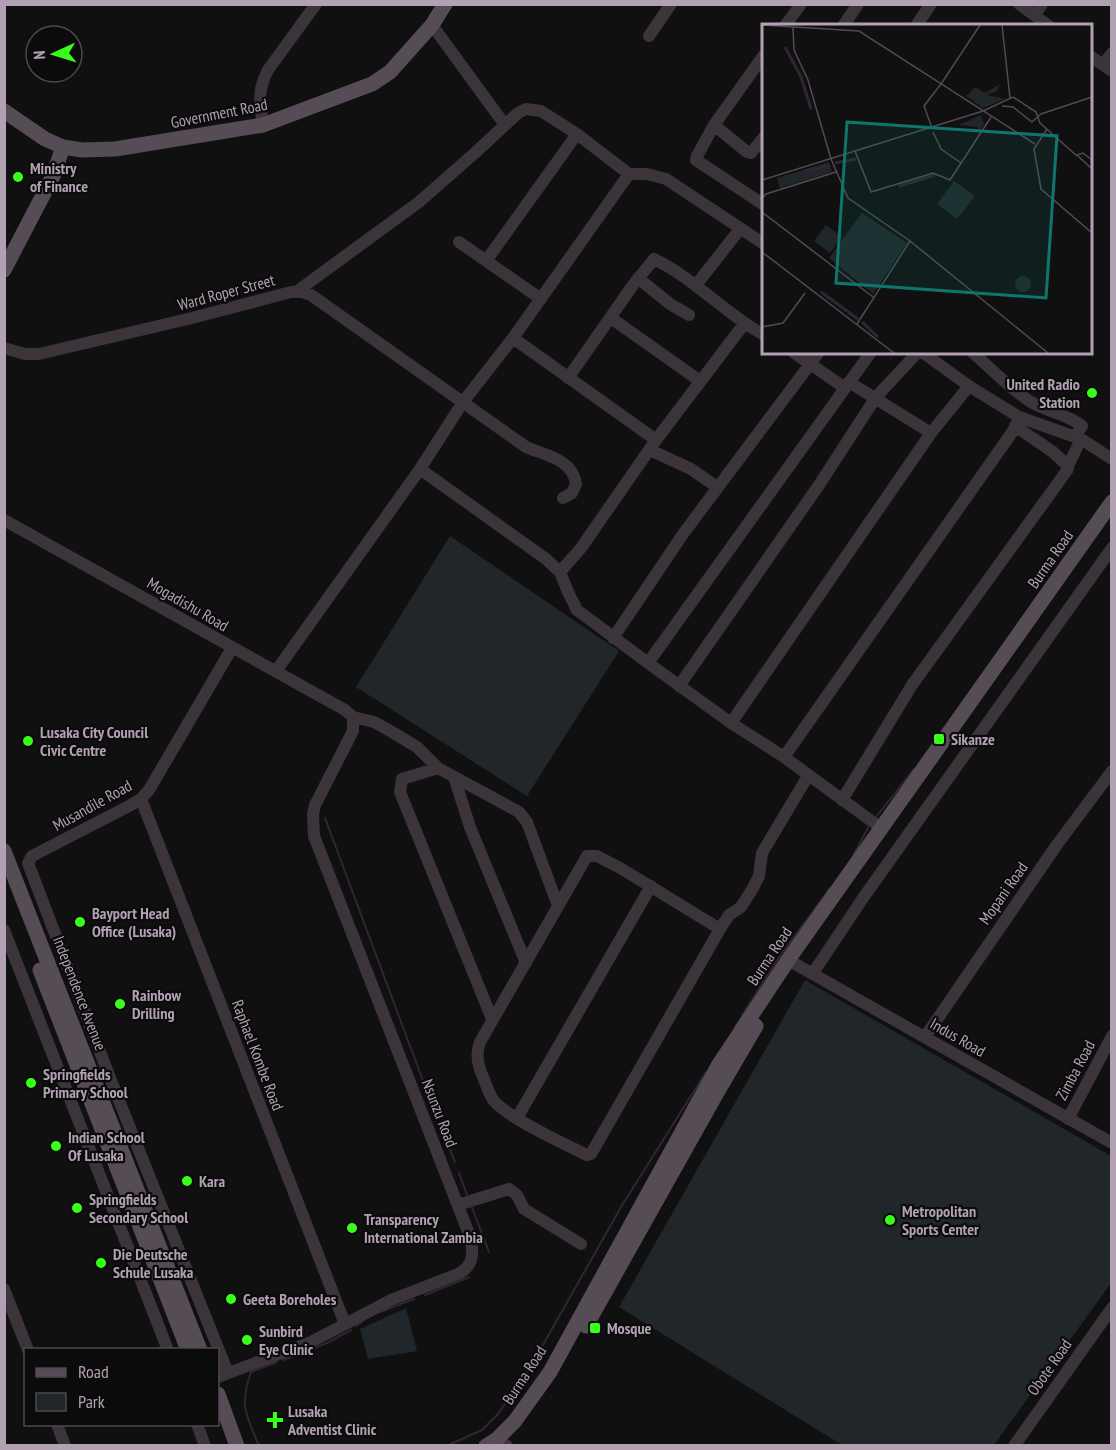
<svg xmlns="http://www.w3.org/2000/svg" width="1116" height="1450" viewBox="0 0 1116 1450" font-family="'PT Sans Narrow',sans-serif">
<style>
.green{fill:#202629}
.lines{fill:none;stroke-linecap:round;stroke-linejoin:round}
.stream{stroke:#302536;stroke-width:2}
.minor{stroke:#3c343b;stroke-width:12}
.major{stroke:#564c56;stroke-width:15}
.poi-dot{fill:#36ff1a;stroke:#0c0b0c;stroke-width:2}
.labels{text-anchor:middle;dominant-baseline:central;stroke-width:4.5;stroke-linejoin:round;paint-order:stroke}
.street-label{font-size:16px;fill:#b2a0b3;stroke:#0c0b0c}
.poi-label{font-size:16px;font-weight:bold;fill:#b2a0b3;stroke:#0c0b0c;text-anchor:start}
.inset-river{fill:none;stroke:#302536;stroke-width:3}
.inset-road{fill:none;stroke:#514a52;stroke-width:1.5}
.view{fill:#0f766e;fill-opacity:0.15;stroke:#0f766e;stroke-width:3}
.inset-edge{fill:none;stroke:#b2a0b3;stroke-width:3}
</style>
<rect width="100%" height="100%" fill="#111011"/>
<path class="green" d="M 450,536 L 619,651 L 527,796 L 356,687 Z
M 805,980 L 1111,1156 L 1111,1283 L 994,1445 L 842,1445 L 619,1307 Z
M 406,1308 L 417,1351 L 368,1359 L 360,1329 Z"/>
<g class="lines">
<path class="stream" d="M 876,817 L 914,769
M 325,818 L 435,1113
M 854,854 L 868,828
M 735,1027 L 777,960 L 830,888
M 439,1123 L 455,1162
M 459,1173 L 467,1195
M 471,1205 L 489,1252
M 425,1295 L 469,1277
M 380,1312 L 414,1299
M 356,1326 L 362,1322
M 283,1360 L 327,1343 L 351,1330
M 259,1446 C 246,1414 239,1406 251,1372 L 277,1362
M 446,1446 L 482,1430 L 498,1414 L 531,1366 L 621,1207 L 706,1072"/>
<path class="minor" d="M 1019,4 L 1049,26
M 1035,15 L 1042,4
M 432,25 L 505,125
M 785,26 L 801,4
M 843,26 L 858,4
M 916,26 L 931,4
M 649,36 L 671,4
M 764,55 L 714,125 L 697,156 L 696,160 L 764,205
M 1090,56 L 1112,71
M 1103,65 L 1112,53
M 263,125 C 260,102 257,91 268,70 L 316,4
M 714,125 L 747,152 L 751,153 L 764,137
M 459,242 L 541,299
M 486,261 L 577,134
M 638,278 L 670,304 L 689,315
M 696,285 L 740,229
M 296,292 L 419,202 L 476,152 L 518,113 L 526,109 L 541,111 L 577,134 L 629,174
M 611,318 L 700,381
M 513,338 L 656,440
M 4,348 L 25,354 L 39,354 L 192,318 L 291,292 L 302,292 L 311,295 L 526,447 C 544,455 573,459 576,484 L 572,493 L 563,498
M 793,352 L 845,388
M 922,352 L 969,386 L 1019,417 L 1081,439 L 1112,459
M 972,352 C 991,368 1010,389 1031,402 C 1048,412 1067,414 1082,426 L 1075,436
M 568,378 L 633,285 L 654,259 C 694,278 724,313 764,335
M 849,382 L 931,433
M 650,450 L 691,469 L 717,487
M 1068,466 L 1081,439
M 420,469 L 546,559 L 560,572 L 568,592 L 577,610 L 648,663 L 731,723 L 784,757 L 881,828
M 4,520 L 345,710 L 353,717
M 560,572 L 581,548 L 656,440 L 744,324
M 613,638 L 683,534 L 819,352
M 648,663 L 871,352
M 276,671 L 420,469 L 463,402 L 513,338 L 629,174 L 647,174 L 666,179 L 764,244
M 679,686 L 819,485 L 876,397 L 918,352
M 353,717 L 374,722 L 392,732 L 417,747 L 438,768 L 519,812 L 527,822 L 558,906
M 731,723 L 931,433 L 969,386
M 784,757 L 1013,431 L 1019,417
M 438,768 L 402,779 L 400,792 L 492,1019
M 454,777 L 470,827 L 526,963
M 141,799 L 345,1324
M 842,800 L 912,685 L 1068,469 L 1068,466 L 1053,452 L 1015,426
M 720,929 L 622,869 L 597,856 L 587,856 L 480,1042 C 475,1054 478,1066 483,1077 C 487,1086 489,1096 495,1102 C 512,1120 564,1144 587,1155 L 591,1154 L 720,929 L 729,915 L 741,907 L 753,888 L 759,876 L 762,853 L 808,776
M 4,930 L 168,1350
M 788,960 L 1112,1143
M 813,973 L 863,898 L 1112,548
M 925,1037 L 1056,846 L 1112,771
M 517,1118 L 651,886
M 1068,1119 L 1112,1036
M 458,1205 L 509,1189 L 517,1195 L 524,1209 L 581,1244
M 4,1289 L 28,1350
M 228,1373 L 112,1083 L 28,863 L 32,856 L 131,805 L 141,799 L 149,790 L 232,648
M 218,1377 L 311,1342 L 391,1300 L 458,1274 C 475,1265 474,1251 469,1234 L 314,836 L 313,814 L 315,805 L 353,731 L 353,717
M 57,1424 L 65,1446
M 197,1424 L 205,1446
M 497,1439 L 507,1446
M 1014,1446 L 1112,1308"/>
<path class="major" d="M 4,111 L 45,139 L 63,147 L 82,150 L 115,149 L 263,125 L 372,84 L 390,72 L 432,25 L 445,4
M 4,270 L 53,176 L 63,147
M 4,851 L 200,1350
M 40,970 L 188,1350
M 586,1326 L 715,1096 L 756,1026
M 218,1394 L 237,1446
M 486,1446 L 497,1439 L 515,1421 L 550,1372 L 718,1066 L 788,960 L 1112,502"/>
</g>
<g class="poi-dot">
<circle cx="18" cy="177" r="6"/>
<circle cx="1092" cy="393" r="6"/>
<rect x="933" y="733" width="12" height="12" rx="3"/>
<circle cx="28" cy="741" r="6"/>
<circle cx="80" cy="922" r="6"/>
<circle cx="120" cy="1004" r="6"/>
<circle cx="31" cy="1083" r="6"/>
<circle cx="56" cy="1146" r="6"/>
<circle cx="187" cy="1181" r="6"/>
<circle cx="77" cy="1208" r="6"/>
<circle cx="890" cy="1220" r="6"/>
<circle cx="352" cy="1228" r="6"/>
<circle cx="101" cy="1263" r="6"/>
<circle cx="231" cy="1299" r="6"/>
<rect x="589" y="1322" width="12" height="12" rx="3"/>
<circle cx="247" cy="1340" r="6"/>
<path d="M272 1411h6v6h6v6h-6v6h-6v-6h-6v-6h6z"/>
</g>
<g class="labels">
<g class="street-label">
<text transform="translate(219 113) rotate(-11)">Government Road</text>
<text transform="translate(226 292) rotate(-15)">Ward Roper Street</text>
<text transform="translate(1050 559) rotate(-55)">Burma Road</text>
<text transform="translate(188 604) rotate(30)">Mogadishu Road</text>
<text transform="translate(92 805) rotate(-29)">Musandile Road</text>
<text transform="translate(1003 893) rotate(-55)">Mopani Road</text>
<text transform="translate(769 956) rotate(-56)">Burma Road</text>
<text transform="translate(80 993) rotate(69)">Independence Avenue</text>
<text transform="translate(958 1037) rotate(30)">Indus Road</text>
<text transform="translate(258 1055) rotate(69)">Raphael Kombe Road</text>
<text transform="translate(1075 1070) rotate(-62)">Zimba Road</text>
<text transform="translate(440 1113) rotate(69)">Nsunzu Road</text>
<text transform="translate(1049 1367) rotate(-55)">Obote Road</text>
<text transform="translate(524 1375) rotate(-57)">Burma Road</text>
</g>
<g class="poi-label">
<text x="30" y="168">Ministry<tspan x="30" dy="18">of Finance</tspan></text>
<text x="1080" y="384" text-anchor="end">United Radio<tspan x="1080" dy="18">Station</tspan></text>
<text x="40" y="732">Lusaka City Council<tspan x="40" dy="18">Civic Centre</tspan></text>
<text x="951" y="739">Sikanze</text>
<text x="92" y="913">Bayport Head<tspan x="92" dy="18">Office (Lusaka)</tspan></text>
<text x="132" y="995">Rainbow<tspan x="132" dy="18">Drilling</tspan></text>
<text x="43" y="1074">Springfields<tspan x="43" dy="18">Primary School</tspan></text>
<text x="68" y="1137">Indian School<tspan x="68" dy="18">Of Lusaka</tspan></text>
<text x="199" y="1181">Kara</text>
<text x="89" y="1199">Springfields<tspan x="89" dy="18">Secondary School</tspan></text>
<text x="902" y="1211">Metropolitan<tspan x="902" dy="18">Sports Center</tspan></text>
<text x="364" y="1219">Transparency<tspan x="364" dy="18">International Zambia</tspan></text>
<text x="113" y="1254">Die Deutsche<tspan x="113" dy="18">Schule Lusaka</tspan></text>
<text x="243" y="1299">Geeta Boreholes</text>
<text x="607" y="1328">Mosque</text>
<text x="259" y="1331">Sunbird<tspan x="259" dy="18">Eye Clinic</tspan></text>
<text x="288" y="1411">Lusaka<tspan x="288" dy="18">Adventist Clinic</tspan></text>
</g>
</g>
<g transform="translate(762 24)">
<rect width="330" height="330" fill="#111011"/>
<path d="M 238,60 L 235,67 L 225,71 L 243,75 L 221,84 L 204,72 L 213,63 L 223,69 ZM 219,91 L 222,100 L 217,108 L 215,103 L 197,101 ZM 67,138 L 70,148 L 18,164 L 15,154 ZM 192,157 L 213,172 L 195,195 L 175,180 ZM 100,189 L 145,219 L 111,270 L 67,234 ZM 64,201 L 80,213 L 68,229 L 52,217 ZM253 260a8 8 0 1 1 16 0a8 8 0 1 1-16 0Z" fill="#202629"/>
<path class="inset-river" d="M 23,23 L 39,53 L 49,85M 73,139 L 94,135M 43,147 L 68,141M 137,162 L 173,151M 59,268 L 96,295M 100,298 L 116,313"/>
<path class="inset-road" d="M 0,1 L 97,7 L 273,120M 240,1 L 248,74M 31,3 L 32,26 L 46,56 L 69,135M 179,60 L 218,1M 240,82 L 251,83 L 270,98 L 279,90 L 330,73M 170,104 L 162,82 L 179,60M 285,105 L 272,125 L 279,165 L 330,209M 171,108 L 179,125 L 199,139M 93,127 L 109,168 L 171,149 L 188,156 L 229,93M 69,135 L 86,174 L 148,217 L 286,329M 330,136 L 321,129 L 315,131 L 330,145M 0,156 L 221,87 L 251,73 L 274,88 L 278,99 L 315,132M 0,174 L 4,170 L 74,148M 0,188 L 111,273M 0,228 L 132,329M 95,300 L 148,217M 0,303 L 21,299 L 43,269"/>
<path class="view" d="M 85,98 L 295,112 L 284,274 L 74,259 Z"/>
<rect width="330" height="330" class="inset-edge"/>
</g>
<rect width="1116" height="1450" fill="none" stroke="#b2a0b3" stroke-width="12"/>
<rect x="24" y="1348" width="195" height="78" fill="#0c0b0c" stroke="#4e474f" stroke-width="1.5"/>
<rect x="36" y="1368" width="30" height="9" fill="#564c56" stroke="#4e474f" stroke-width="1.5"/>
<text x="78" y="1378" font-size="18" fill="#b2a0b3">Road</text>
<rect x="36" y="1393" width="30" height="18" fill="#202629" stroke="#4e474f" stroke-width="1.5"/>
<text x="78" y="1408" font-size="18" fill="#b2a0b3">Park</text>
<g transform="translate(54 54) rotate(266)"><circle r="28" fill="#0c0b0c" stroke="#4e474f" stroke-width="1.5"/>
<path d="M0-4.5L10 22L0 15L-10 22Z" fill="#36ff1a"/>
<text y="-9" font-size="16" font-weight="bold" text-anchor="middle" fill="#b2a0b3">N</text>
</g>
</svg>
